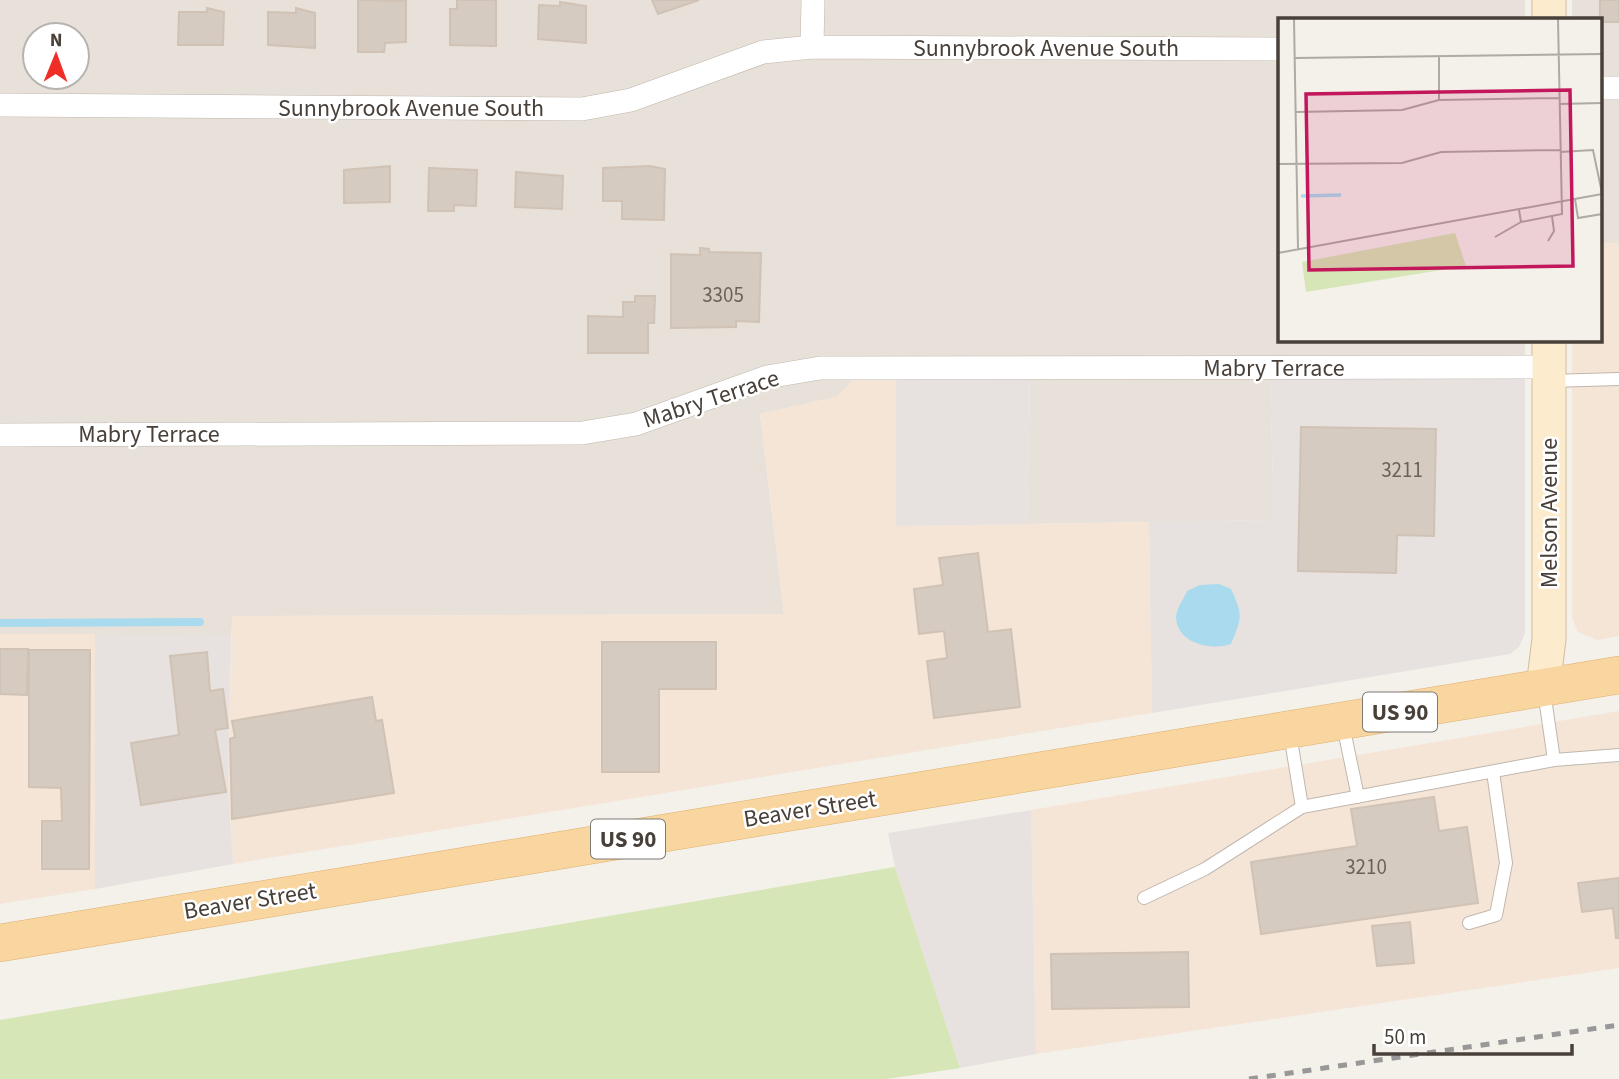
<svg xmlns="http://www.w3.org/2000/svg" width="1619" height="1079" viewBox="0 0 1619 1079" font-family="'Source Sans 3',sans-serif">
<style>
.residential{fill:#e8e1d9;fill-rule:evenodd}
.commercial{fill:#f5e5d7}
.industrial{fill:#e7e2df}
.green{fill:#d6e6b6}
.water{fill:#aadaed}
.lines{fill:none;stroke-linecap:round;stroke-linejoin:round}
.stream{stroke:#aadaed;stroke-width:8}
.building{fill:#d5cbc0;stroke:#d0c2b4;stroke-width:2}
.lane-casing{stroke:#c0b7ad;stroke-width:14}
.street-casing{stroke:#c0b7ad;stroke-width:24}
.secondary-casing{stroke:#d2bd9c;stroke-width:35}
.primary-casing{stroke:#deb06e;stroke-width:38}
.lane{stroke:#fff;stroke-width:12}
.street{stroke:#fff;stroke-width:23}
.secondary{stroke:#fcebcd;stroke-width:33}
.primary{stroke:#f9d59f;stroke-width:37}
.rail{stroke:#989898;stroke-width:5;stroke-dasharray:9 9;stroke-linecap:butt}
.labels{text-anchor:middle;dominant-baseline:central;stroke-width:5;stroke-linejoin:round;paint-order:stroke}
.number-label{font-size:21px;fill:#6b635b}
.shield{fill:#fff;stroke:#7f7974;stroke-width:2}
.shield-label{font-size:23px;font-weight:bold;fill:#484039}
.street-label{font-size:24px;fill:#484039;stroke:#fff}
.inset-river{fill:none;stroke:#aadaed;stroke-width:3.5}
.inset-road{fill:none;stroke:#afaaa3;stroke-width:2}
.view{fill:#c2185b;fill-opacity:0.15;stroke:#c2185b;stroke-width:3.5}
.inset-edge{fill:none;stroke:#484039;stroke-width:3.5}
</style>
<rect width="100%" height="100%" fill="#f4f0ea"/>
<path class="residential" d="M 0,0 L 1525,0 L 1525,19 L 1280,19 L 1280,340 L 1525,340 L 1525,379 L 1270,377 L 1274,520 L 1027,524 L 1030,378 L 896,379 L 836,397 L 760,414 L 784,614 L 233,616 L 231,636 L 0,634 ZM 35,35 L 77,35 L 77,77 L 35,77 Z
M 1572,0 L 1619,0 L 1619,243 L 1600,243 L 1600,19 L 1572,19 Z"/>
<path class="commercial" d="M 1600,243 L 1619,243 L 1619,636 L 1597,640 L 1578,632 L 1572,618 L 1572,340 L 1600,340 Z
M 896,379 L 896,526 L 1149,522 L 1152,713 L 233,864 L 228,785 L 232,616 L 784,614 L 760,414 L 836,397 L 853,380 Z
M 0,634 L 95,634 L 95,889 L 0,904 Z
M 1619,711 L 1619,968 L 1036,1054 L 1031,810 Z"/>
<path class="industrial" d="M 1270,377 L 1525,379 L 1525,633 L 1519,647 L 1510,654 L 1152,713 L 1149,522 L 1274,520 Z
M 1030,378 L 1027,524 L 896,526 L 896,379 Z
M 95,634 L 231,636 L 228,785 L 233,864 L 95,889 Z
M 1031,810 L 1036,1054 L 960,1068 L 895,867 L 888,833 Z"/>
<path class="green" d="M 895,867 L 960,1068 L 887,1079 L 0,1079 L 0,1020 Z"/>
<path class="water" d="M 1219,584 L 1231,589 C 1243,615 1242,618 1231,644 C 1212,651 1177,644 1176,617 C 1176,610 1184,598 1187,591 L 1200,585 Z"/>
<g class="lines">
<path class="stream" d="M 0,623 L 200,622"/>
</g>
<path class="building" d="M 358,0 L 406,1 L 406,42 L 385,43 L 384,52 L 358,52 Z
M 457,0 L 496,0 L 496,46 L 450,45 L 450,9 L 457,9 Z
M 652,0 L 699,0 L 658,14 Z
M 1600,0 L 1619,0 L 1619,22 L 1600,22 Z
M 560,2 L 586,6 L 586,43 L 538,39 L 539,5 L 560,6 Z
M 207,8 L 224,12 L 223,45 L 178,45 L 179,12 L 207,12 Z
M 296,8 L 315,13 L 315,48 L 268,45 L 268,12 L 296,13 Z
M 390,166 L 390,202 L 344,203 L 344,170 Z
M 650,166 L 665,169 L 664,220 L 622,219 L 622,201 L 603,201 L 603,168 Z
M 429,168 L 477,170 L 476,206 L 454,205 L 454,211 L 428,211 Z
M 516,172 L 563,176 L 562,209 L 515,207 Z
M 700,248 L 709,249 L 709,252 L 761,253 L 759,322 L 736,321 L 736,327 L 671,328 L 671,254 L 700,255 Z
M 635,296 L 655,296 L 654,323 L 648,323 L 648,353 L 588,353 L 588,316 L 623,317 L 623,302 L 635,302 Z
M 1301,427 L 1436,429 L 1434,536 L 1397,535 L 1396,573 L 1298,571 Z
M 978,553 L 988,632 L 1011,629 L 1020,707 L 934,718 L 927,661 L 947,658 L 944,631 L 919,634 L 914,589 L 943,585 L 939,558 Z
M 602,642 L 716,642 L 716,689 L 659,689 L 659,772 L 602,772 Z
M 0,649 L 28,649 L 27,695 L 0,694 Z
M 29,650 L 90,650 L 89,869 L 42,869 L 42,821 L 62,821 L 61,788 L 29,787 Z
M 207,652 L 210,691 L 223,689 L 228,728 L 215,730 L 226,792 L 141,805 L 131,743 L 179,735 L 170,656 Z
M 372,697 L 376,721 L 382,720 L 394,793 L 232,819 L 230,739 L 235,737 L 232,721 Z
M 1434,797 L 1439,831 L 1467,827 L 1478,903 L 1261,934 L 1251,862 L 1357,846 L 1351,809 Z
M 1619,878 L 1619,938 L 1616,938 L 1613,908 L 1582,912 L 1578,883 Z
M 1410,922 L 1414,963 L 1377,966 L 1372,926 Z
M 1188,952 L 1189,1007 L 1052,1009 L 1051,954 Z"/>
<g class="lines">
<defs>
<path id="lane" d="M 1549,381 L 1619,379
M 1343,725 L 1358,797
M 1290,734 L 1302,807 L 1554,760 L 1544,691
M 1554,760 L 1619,755
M 1144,898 L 1205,869 L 1302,807
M 1469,923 L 1496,915 L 1506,863 L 1493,772"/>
<path id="street" d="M 812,47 L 813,0
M 1600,88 L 1619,88
M 0,105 L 582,109 L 631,100 L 763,52 L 812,47 L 1280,49
M 0,435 L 582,433 L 636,424 L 767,377 L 820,368 L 1549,367"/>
<path id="secondary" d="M 1549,0 L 1549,19
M 1543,687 L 1549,639 L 1549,340"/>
<path id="primary" d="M 0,943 L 1619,675"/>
</defs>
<use href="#lane" class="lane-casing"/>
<use href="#street" class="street-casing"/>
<use href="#secondary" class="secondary-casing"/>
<use href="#primary" class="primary-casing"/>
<use href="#lane" class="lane"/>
<use href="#street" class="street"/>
<use href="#secondary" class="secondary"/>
<use href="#primary" class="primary"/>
<path class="rail" d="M 1249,1079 L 1619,1025"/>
</g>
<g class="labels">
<g class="number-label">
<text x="723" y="295">3305</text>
<text x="1402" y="470">3211</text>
<text x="1366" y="867">3210</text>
</g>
<g class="shield">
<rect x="1363" y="692.5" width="74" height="39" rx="5"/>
<rect x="591" y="819.5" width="74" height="39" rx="5"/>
</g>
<g class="shield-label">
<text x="1400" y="712">US 90</text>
<text x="628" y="839">US 90</text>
</g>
<g class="street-label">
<text x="1046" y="48">Sunnybrook Avenue South</text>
<text x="411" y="108">Sunnybrook Avenue South</text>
<text x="1274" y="368">Mabry Terrace</text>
<text transform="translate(711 399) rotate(-18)">Mabry Terrace</text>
<text x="149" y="434">Mabry Terrace</text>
<text transform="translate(1549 513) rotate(-90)">Melson Avenue</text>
<text transform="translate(810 809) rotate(-9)">Beaver Street</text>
<text transform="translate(250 901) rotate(-9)">Beaver Street</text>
</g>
</g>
<g transform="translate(1278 18)">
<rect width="324" height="324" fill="#f4f0ea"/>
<path d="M 177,215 L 188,248 L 28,274 L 24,244 Z" fill="#d6e6b6"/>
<path class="inset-river" d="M 23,178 L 63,177"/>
<path class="inset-road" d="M 16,1 L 20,231M 161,39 L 161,82M 17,40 L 324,36M 281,86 L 324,85M 18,94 L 124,92 L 161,82 L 281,80M 282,134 L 315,132 L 324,175M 0,146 L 124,145 L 163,134 L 282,132M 297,181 L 300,200 L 324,196M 241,192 L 243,204 L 284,196 L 280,1M 217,219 L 243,204M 270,223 L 276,213 L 274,198M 0,235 L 324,176"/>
<path class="view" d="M 292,72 L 295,248 L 31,252 L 28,76 Z"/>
<rect width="324" height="324" class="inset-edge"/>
</g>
<g transform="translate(56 56) rotate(1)"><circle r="33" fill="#ffffff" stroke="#b6b3b0" stroke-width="2"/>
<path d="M0-5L12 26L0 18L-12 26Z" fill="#ef2e27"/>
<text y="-10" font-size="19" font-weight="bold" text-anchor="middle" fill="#484039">N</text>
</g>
<path d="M1374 1044v10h198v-10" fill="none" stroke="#484039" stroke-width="3.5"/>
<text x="1384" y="1044" font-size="21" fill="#484039" stroke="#ffffff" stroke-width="5" paint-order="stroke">50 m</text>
</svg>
